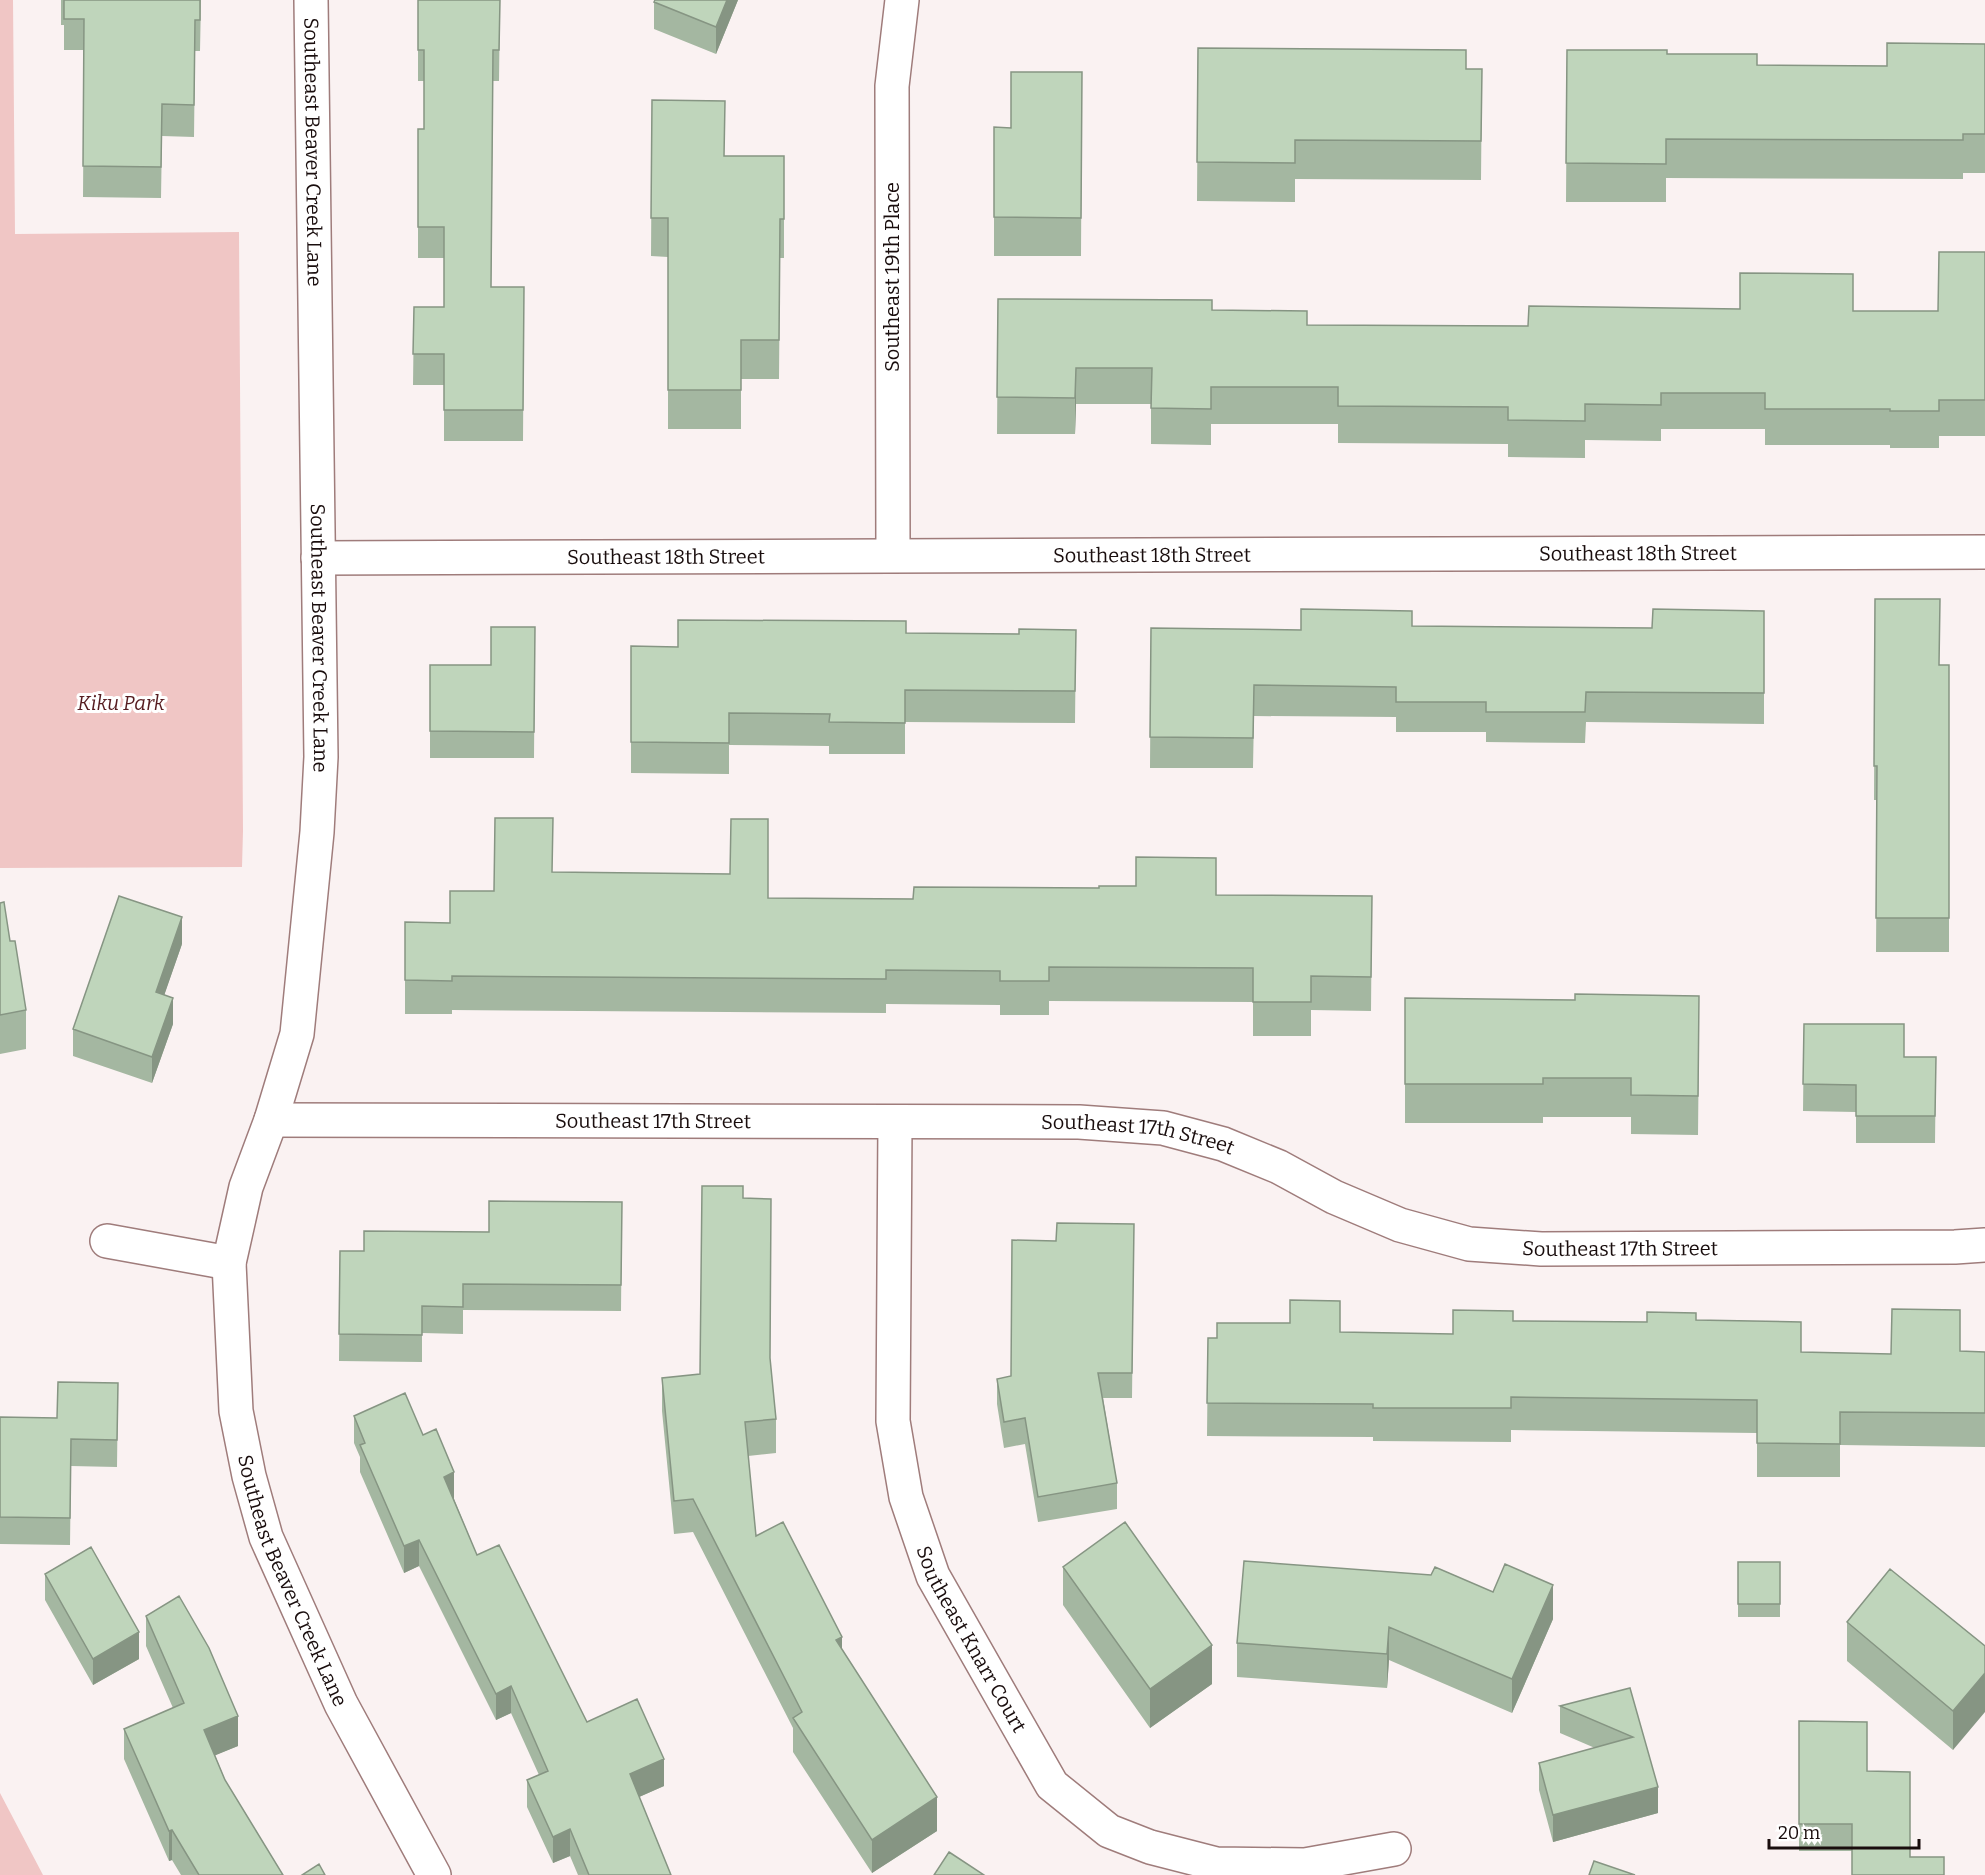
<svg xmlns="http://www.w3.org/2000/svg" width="1985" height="1875" viewBox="0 0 1985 1875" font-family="Bitter,serif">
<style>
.green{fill:#f0c6c5}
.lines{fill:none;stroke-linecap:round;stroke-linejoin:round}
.minor-casing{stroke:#9f7c7b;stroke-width:36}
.minor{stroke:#fff;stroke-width:33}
.wall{fill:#a4b7a1}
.shaded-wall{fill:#869583}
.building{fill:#bfd5bb;stroke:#869583;stroke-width:1.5}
.labels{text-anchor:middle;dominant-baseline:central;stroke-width:6;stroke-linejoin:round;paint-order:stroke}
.street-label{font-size:20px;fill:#190d0d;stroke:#fff}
.park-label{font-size:20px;font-style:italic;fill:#561c20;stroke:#fff}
</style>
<rect width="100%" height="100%" fill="#faf2f2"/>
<path class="green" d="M 0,0 L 13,0 L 15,234 L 239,232 L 243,831 L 242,867 L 0,868 Z
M 0,1793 L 43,1875 L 0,1875 Z"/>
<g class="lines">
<defs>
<g id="minor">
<path id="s1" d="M 311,0 L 321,757 L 317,832 L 297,1034 L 271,1120 L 246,1187 L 229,1263 L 236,1411 L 249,1476 L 266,1537 L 341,1704 L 434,1875"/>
<path d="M 893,555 L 892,86 L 902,0"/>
<path id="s2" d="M 318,558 L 1985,552"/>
<path id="s3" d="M 271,1120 L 1079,1122 L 1163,1128 L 1223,1144 L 1279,1167 L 1334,1197 L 1400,1225 L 1469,1244 L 1541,1249 L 1955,1247 L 1985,1245"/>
<path id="s4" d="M 895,1123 L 893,1421 L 906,1497 L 933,1576 L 1052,1785 L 1109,1831 L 1150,1847 L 1216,1864 L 1305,1865 L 1394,1849"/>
<path d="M 107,1241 L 229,1263"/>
</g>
</defs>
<use href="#minor" class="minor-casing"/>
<use href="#minor" class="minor"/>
</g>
<path class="wall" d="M 61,0 L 201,0 L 200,51 L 195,51 L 194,137 L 162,136 L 161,198 L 83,197 L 84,50 L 64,50 L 64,25 L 61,25 Z
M 418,0 L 500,0 L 499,81 L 493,81 L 491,287 L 524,287 L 523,441 L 444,441 L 444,385 L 413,385 L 414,307 L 444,307 L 444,258 L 418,258 L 418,129 L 424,129 L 424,81 L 418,81 Z
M 738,0 L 716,54 L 654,29 L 654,2 Z
M 1985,44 L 1985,173 L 1963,173 L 1963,179 L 1666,178 L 1666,202 L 1566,202 L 1567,50 L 1667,54 L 1757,65 L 1887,66 Z
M 1198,48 L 1466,69 L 1482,69 L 1481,180 L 1295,179 L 1295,202 L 1197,201 Z
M 1082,72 L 1081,256 L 994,256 L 994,127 L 1011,128 Z
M 652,100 L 725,156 L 784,156 L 784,258 L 780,258 L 779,379 L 741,379 L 741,429 L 668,429 L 668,257 L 651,256 Z
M 1985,252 L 1985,436 L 1939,436 L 1939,448 L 1890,448 L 1890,445 L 1765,445 L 1765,429 L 1661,429 L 1661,441 L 1585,440 L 1585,458 L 1508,457 L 1508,444 L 1338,443 L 1338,424 L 1211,424 L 1211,445 L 1151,444 L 1151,404 L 1076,404 L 1075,434 L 997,434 L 998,299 L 1212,310 L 1307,325 L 1528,326 L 1853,311 L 1938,311 Z
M 1875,599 L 1940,665 L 1949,665 L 1949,952 L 1876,952 L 1877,800 L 1874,800 Z
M 1764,611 L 1764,724 L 1586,722 L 1585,743 L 1486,742 L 1486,732 L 1396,732 L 1396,717 L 1254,716 L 1253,768 L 1150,768 L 1151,628 L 1301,630 L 1412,626 L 1652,628 Z
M 535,627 L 534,758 L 430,758 L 430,665 L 491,665 Z
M 1076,630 L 1075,723 L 905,722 L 905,754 L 829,754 L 829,746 L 729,745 L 729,774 L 631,773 L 631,646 L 678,647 L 906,633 L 1019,634 Z
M 552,872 L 768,898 L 913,899 L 1216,895 L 1372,896 L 1371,1011 L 1311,1010 L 1311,1036 L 1253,1036 L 1253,1002 L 1049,1001 L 1049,1015 L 1000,1015 L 1000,1005 L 886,1004 L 886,1013 L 452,1010 L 452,1014 L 405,1014 L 405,922 L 450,923 L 494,891 Z
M 0,903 L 26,1010 L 26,1049 L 0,1054 Z
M 182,944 L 164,995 L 173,1024 L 152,1083 L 73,1056 L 73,1029 Z
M 1405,998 L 1699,1034 L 1698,1135 L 1631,1134 L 1631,1117 L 1543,1117 L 1543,1123 L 1405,1123 Z
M 1804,1024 L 1904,1057 L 1936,1057 L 1935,1143 L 1856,1143 L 1856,1112 L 1803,1111 Z
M 743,1198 L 770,1361 L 776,1419 L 776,1453 L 748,1456 L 756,1536 L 842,1650 L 937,1831 L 872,1873 L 793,1752 L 793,1728 L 693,1532 L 674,1534 L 662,1411 L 662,1378 L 700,1374 Z
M 622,1202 L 621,1311 L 463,1310 L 463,1334 L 422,1333 L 422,1362 L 339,1361 L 340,1251 L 364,1251 L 489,1232 Z
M 1134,1224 L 1132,1398 L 1103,1398 L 1117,1483 L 1117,1509 L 1038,1522 L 1025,1444 L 1004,1448 L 997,1404 L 997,1379 L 1011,1376 L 1056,1241 Z
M 1696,1320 L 1801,1352 L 1891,1354 L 1960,1351 L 1985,1352 L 1985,1447 L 1840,1445 L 1840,1477 L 1757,1477 L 1757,1433 L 1511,1430 L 1511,1442 L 1373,1441 L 1373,1437 L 1207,1436 L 1208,1338 L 1217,1338 L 1290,1323 L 1340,1332 L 1453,1334 L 1513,1321 L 1647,1322 Z
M 118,1383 L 117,1467 L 71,1466 L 70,1545 L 0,1544 L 0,1417 L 57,1418 Z
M 354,1416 L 423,1435 L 454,1499 L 477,1555 L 587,1722 L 664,1786 L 639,1797 L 671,1875 L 578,1875 L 570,1856 L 553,1863 L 527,1807 L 527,1780 L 539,1775 L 511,1713 L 496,1720 L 419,1566 L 404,1573 L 360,1472 L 360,1457 L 354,1443 Z
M 1244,1561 L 1553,1619 L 1512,1713 L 1389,1660 L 1387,1688 L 1237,1677 L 1237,1643 Z
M 1738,1562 L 1780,1562 L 1780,1617 L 1738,1617 Z
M 1063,1567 L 1212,1684 L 1150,1728 L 1063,1605 Z
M 45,1574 L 139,1659 L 93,1685 L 45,1600 Z
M 146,1616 L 238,1746 L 215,1755 L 225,1780 L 283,1875 L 181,1875 L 172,1860 L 169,1861 L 124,1759 L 124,1729 L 173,1708 L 146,1646 Z
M 1847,1622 L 1985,1646 L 1953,1750 L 1847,1661 Z
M 1630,1688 L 1658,1813 L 1553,1842 L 1539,1790 L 1539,1763 L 1595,1748 L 1560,1733 L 1560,1706 Z
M 1799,1721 L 1867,1771 L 1910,1857 L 1852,1851 L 1799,1851 Z"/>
<path class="shaded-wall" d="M 727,0 L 738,0 L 716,54 L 716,27 Z
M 1076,368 L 1076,404 L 1075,434 L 1075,398 Z
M 182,917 L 182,944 L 156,1019 L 156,992 Z
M 173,998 L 173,1024 L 152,1083 L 152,1057 Z
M 454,1472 L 454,1499 L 444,1503 L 444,1477 Z
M 419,1540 L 419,1566 L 404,1573 L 404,1546 Z
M 1553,1585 L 1553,1619 L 1512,1713 L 1512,1679 Z
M 1389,1627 L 1389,1660 L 1387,1688 L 1387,1654 Z
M 139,1632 L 139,1659 L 93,1685 L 93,1659 Z
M 842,1637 L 842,1670 L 836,1640 Z
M 1212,1645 L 1212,1684 L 1150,1728 L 1150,1689 Z
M 1985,1673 L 1985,1712 L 1953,1750 L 1953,1711 Z
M 511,1686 L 511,1713 L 496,1720 L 496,1694 Z
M 238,1716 L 238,1746 L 204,1760 L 204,1730 Z
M 664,1759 L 664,1786 L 630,1801 L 630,1774 Z
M 1658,1787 L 1658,1813 L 1553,1842 L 1553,1815 Z
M 937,1797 L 937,1831 L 872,1873 L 872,1840 Z
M 570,1829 L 570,1856 L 553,1863 L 553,1837 Z
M 172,1830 L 172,1860 L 169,1861 L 169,1831 Z"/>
<path class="building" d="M 64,0 L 200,0 L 200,20 L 195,20 L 194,105 L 162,104 L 161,167 L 83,166 L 84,19 L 64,19 Z
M 418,0 L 500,0 L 499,50 L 493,50 L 491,287 L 524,287 L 523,410 L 444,410 L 444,354 L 413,354 L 414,307 L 444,307 L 444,227 L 418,227 L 418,129 L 424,129 L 424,50 L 418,50 Z
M 655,0 L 727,0 L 716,27 L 654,2 Z
M 1887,43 L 1985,44 L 1985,134 L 1963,134 L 1963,140 L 1666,139 L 1666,164 L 1566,163 L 1567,50 L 1667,50 L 1667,54 L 1757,54 L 1757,65 L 1887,66 Z
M 1198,48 L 1466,50 L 1466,69 L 1482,69 L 1481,141 L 1295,140 L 1295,163 L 1197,162 Z
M 1011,72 L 1082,72 L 1081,218 L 994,217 L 994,127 L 1011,128 Z
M 652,100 L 725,101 L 724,156 L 784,156 L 784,219 L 780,219 L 779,340 L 741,340 L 741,390 L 668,390 L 668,218 L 651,218 Z
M 1939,252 L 1985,252 L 1985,400 L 1939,400 L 1939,411 L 1890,411 L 1890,409 L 1765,409 L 1765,393 L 1661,393 L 1661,405 L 1585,404 L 1585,421 L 1508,420 L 1508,407 L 1338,406 L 1338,387 L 1211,387 L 1211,409 L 1151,408 L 1152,368 L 1076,368 L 1075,398 L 997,397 L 998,299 L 1212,300 L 1212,310 L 1307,311 L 1307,325 L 1528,326 L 1529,306 L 1740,309 L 1740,273 L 1853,274 L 1853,311 L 1938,311 Z
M 1875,599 L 1940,599 L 1939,665 L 1949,665 L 1949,918 L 1876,918 L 1877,766 L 1874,766 Z
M 1301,609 L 1412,611 L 1412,626 L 1652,628 L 1653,609 L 1764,611 L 1764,693 L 1586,692 L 1585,712 L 1486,712 L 1486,702 L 1396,702 L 1396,687 L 1254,685 L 1253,738 L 1150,737 L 1151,628 L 1301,630 Z
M 678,620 L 906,621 L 906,633 L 1019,634 L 1019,629 L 1076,630 L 1075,691 L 905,690 L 905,723 L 829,722 L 830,714 L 729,713 L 729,743 L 631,742 L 631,646 L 678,647 Z
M 491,627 L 535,627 L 534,732 L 430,731 L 430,665 L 491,665 Z
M 495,818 L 553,818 L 552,872 L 730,874 L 731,819 L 768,819 L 768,898 L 913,899 L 914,887 L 1099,888 L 1099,886 L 1136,886 L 1136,857 L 1216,858 L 1216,895 L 1372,896 L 1371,977 L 1311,976 L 1311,1002 L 1253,1002 L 1253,968 L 1049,967 L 1049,981 L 1000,981 L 1000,971 L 886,970 L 886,979 L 452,976 L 452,981 L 405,980 L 405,922 L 450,923 L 450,891 L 494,891 Z
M 119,896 L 182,917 L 156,992 L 173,998 L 152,1057 L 73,1029 Z
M 4,902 L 10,941 L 15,941 L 26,1010 L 0,1015 L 0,903 Z
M 1575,994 L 1699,996 L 1698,1096 L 1631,1095 L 1631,1078 L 1543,1078 L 1543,1084 L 1405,1084 L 1405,998 L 1575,1000 Z
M 1804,1024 L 1904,1024 L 1904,1057 L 1936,1057 L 1935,1116 L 1856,1116 L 1856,1085 L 1803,1084 Z
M 702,1186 L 743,1186 L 743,1198 L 771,1199 L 770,1358 L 776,1419 L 745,1422 L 756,1536 L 783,1522 L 842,1637 L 836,1640 L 937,1797 L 872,1840 L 793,1718 L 802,1712 L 693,1499 L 674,1501 L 662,1378 L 700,1374 Z
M 489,1201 L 622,1202 L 621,1285 L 463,1284 L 463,1307 L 422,1306 L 422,1335 L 339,1334 L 340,1251 L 364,1251 L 364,1231 L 489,1232 Z
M 1057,1223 L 1134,1224 L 1132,1373 L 1098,1373 L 1117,1483 L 1038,1497 L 1025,1418 L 1004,1422 L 997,1379 L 1011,1376 L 1012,1240 L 1056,1241 Z
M 1290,1300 L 1340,1301 L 1340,1332 L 1453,1334 L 1453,1310 L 1513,1311 L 1513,1321 L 1647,1322 L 1647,1312 L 1696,1313 L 1696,1320 L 1801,1322 L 1801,1352 L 1891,1354 L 1892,1309 L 1960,1310 L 1960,1351 L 1985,1352 L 1985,1413 L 1840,1412 L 1840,1444 L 1757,1443 L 1757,1400 L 1511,1397 L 1511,1408 L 1373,1408 L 1373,1404 L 1207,1403 L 1208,1338 L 1217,1338 L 1217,1323 L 1290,1323 Z
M 58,1382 L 118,1383 L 117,1440 L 71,1439 L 70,1518 L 0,1517 L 0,1417 L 57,1418 Z
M 405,1393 L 423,1435 L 436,1429 L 454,1472 L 444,1477 L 477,1555 L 499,1545 L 587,1722 L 637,1699 L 664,1759 L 630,1774 L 671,1875 L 589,1875 L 570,1829 L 553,1837 L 527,1780 L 548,1771 L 511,1686 L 496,1694 L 419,1540 L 404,1546 L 360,1445 L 365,1443 L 354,1416 Z
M 1125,1522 L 1212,1645 L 1150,1689 L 1063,1567 Z
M 91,1547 L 139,1632 L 93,1659 L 45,1574 Z
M 1244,1561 L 1431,1575 L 1435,1567 L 1493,1592 L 1505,1564 L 1553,1585 L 1512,1679 L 1389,1627 L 1387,1654 L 1237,1643 Z
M 1738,1562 L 1780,1562 L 1780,1604 L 1738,1604 Z
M 1890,1569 L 1985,1646 L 1985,1673 L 1953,1711 L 1847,1622 Z
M 179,1596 L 209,1648 L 238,1716 L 204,1730 L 225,1780 L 283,1875 L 199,1875 L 172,1830 L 169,1831 L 124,1729 L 184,1703 L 146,1616 Z
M 1630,1688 L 1658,1787 L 1553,1815 L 1539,1763 L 1633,1737 L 1560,1706 Z
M 1799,1721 L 1867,1722 L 1867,1771 L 1910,1772 L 1910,1857 L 1944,1857 L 1944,1875 L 1852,1875 L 1852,1824 L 1799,1824 Z
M 949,1852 L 984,1875 L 934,1875 Z
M 1594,1861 L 1635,1875 L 1589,1875 Z
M 319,1864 L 325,1875 L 302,1875 Z"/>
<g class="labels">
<g class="street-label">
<text stroke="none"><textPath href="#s1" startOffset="152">Southeast Beaver Creek Lane</textPath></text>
<text transform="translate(892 277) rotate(-90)">Southeast 19th Place</text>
<text stroke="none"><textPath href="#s2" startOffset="1320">Southeast 18th Street</textPath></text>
<text stroke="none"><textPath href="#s2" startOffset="834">Southeast 18th Street</textPath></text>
<text stroke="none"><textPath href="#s2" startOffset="348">Southeast 18th Street</textPath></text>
<text stroke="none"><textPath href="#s1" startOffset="638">Southeast Beaver Creek Lane</textPath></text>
<text stroke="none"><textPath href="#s3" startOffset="382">Southeast 17th Street</textPath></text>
<text stroke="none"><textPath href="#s3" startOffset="868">Southeast 17th Street</textPath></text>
<text stroke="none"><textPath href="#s3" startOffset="1372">Southeast 17th Street</textPath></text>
<text stroke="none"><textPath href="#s1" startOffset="1602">Southeast Beaver Creek Lane</textPath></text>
<text stroke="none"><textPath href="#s4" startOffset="532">Southeast Knarr Court</textPath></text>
</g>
<g class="park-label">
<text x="121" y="703">Kiku Park</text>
</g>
</g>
<path d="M1769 1839v9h150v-9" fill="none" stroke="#190d0d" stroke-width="3"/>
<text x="1778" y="1839" font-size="18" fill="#190d0d" stroke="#ffffff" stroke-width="4.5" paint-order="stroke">20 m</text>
</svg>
